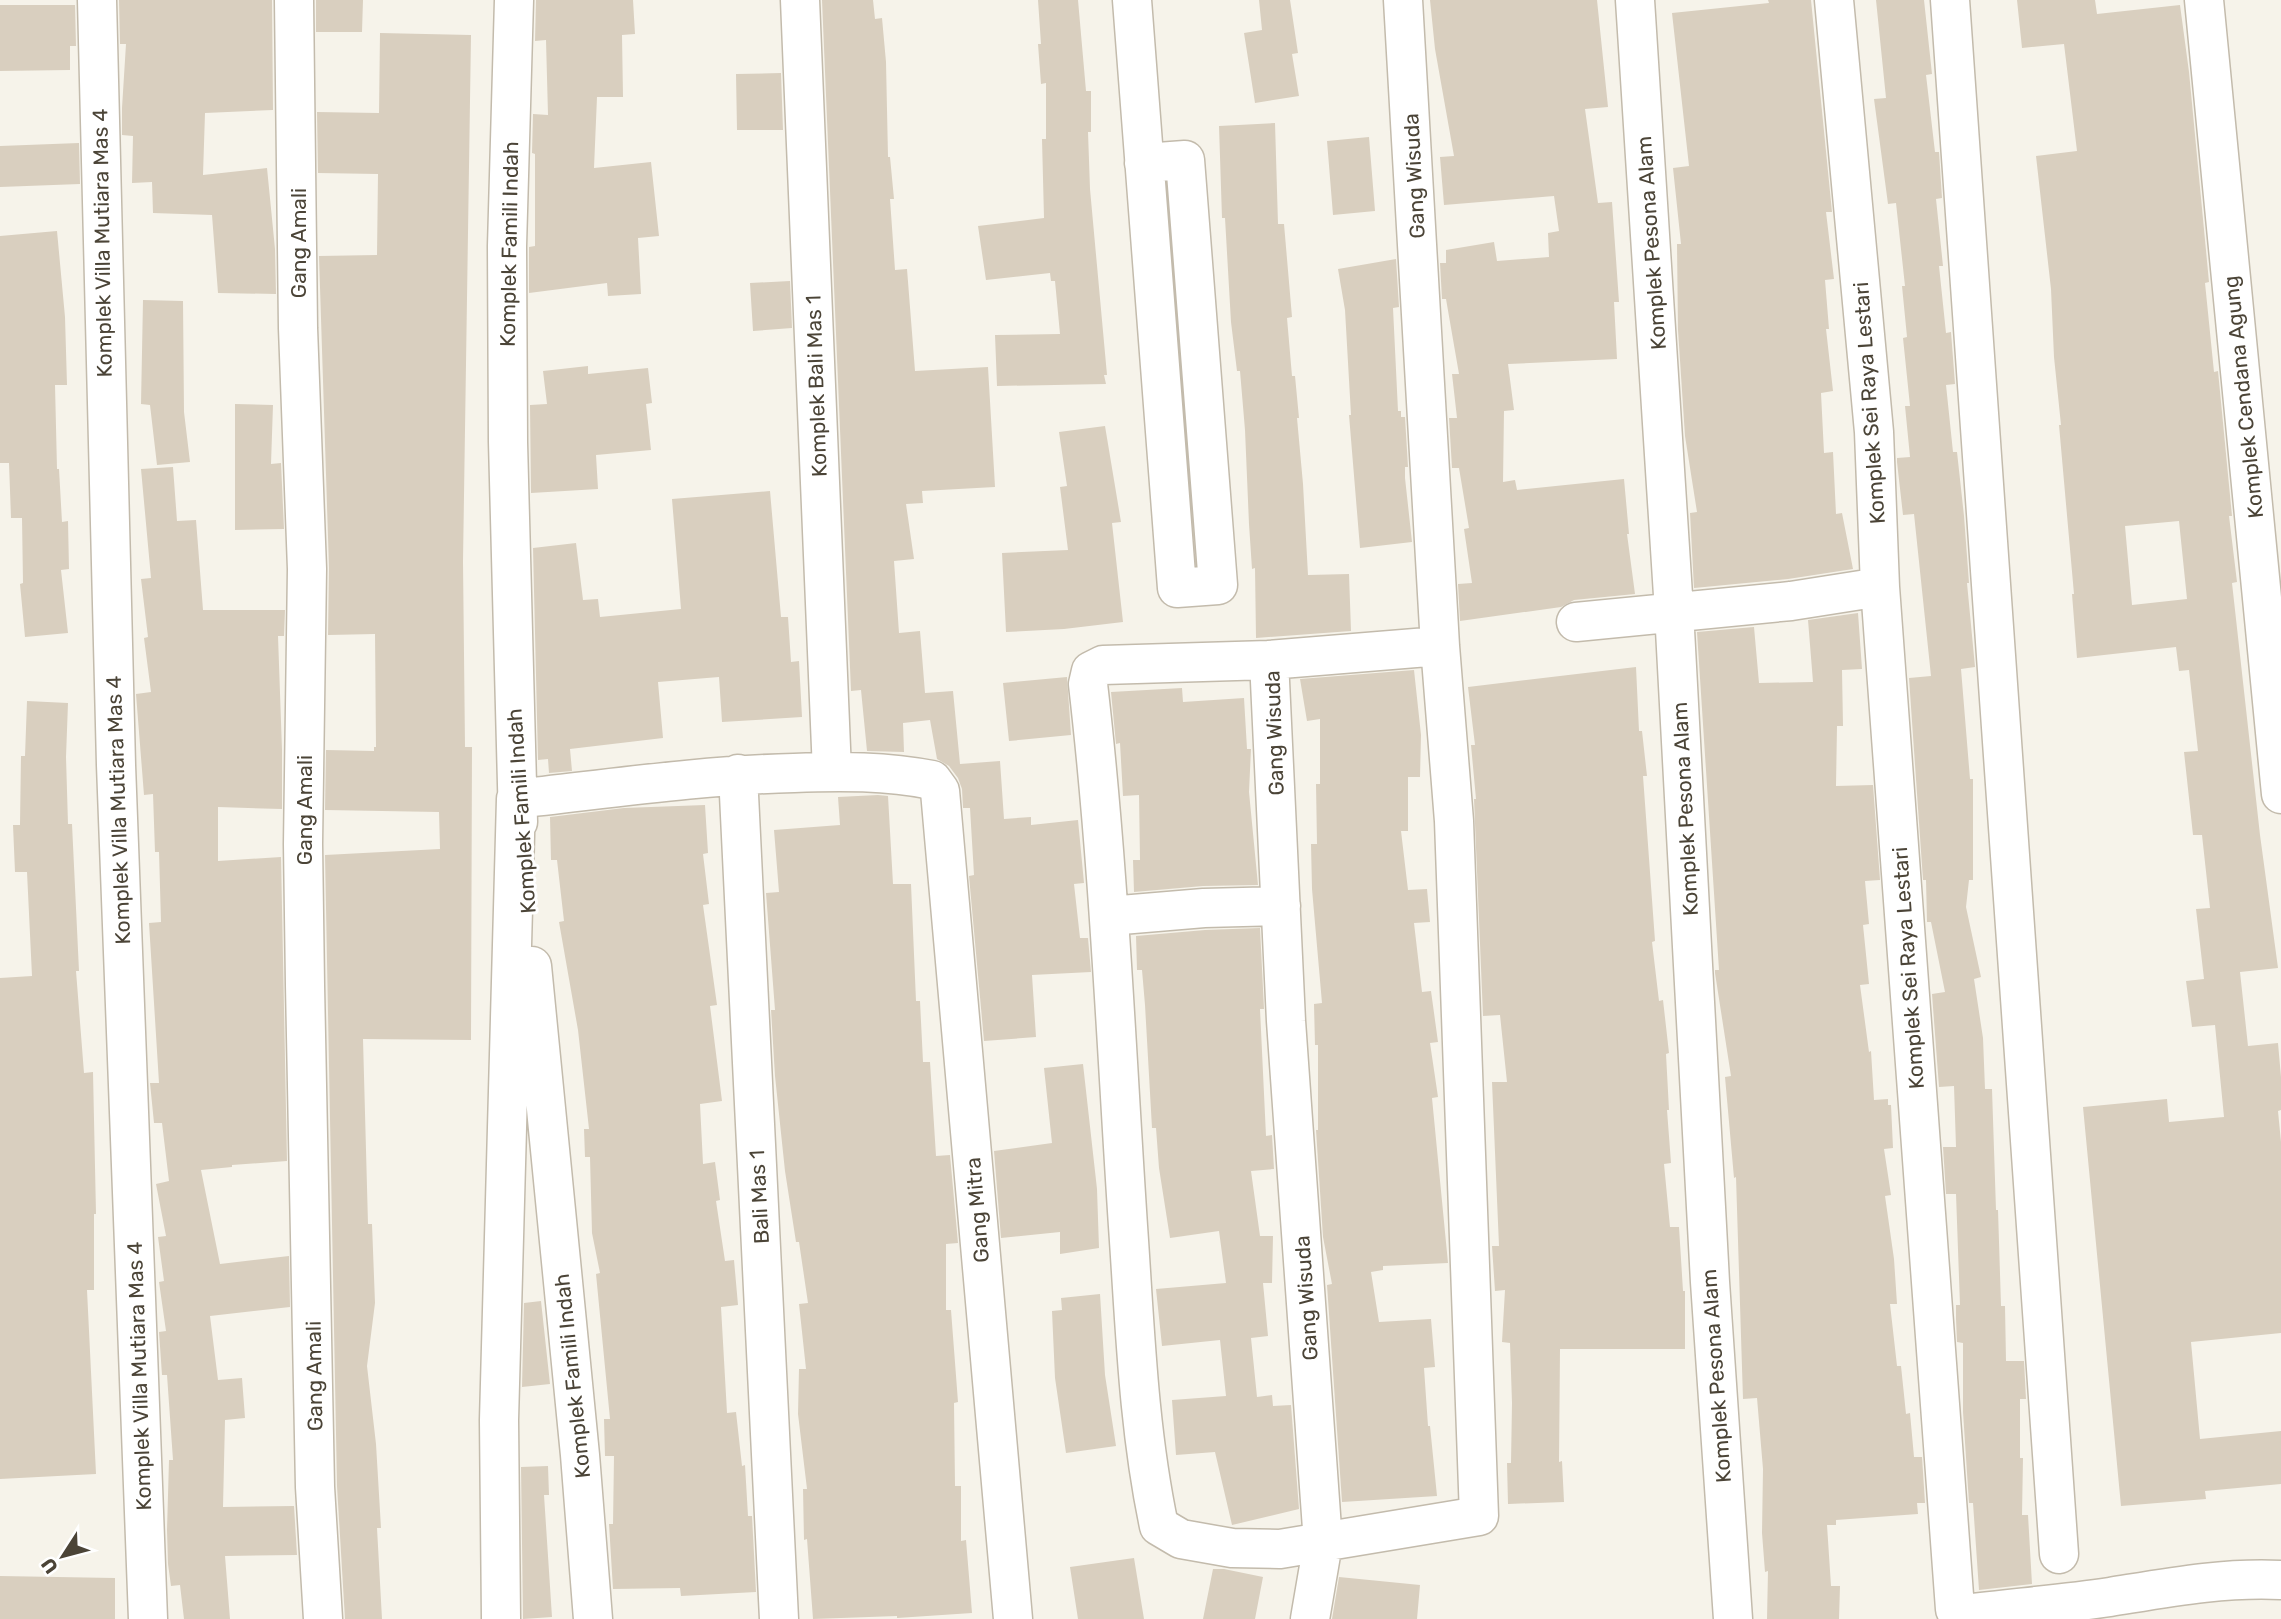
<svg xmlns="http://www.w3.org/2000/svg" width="2281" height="1619" viewBox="0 0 2281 1619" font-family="Rubik,sans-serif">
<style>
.building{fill:#d9cfbf;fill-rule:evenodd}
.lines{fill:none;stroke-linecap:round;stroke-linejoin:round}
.minor-casing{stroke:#c3bbac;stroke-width:41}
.minor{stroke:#fff;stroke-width:38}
.labels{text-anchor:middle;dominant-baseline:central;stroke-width:6;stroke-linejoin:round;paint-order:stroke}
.street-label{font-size:21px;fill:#4b4437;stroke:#fff}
</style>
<rect width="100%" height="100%" fill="#f6f3ea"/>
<path class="building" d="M 119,0 L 272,0 L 273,110 L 205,113 L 203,175 L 267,168 L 275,249 L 276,294 L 218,293 L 212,215 L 153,213 L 152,182 L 132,183 L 133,136 L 122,135 L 122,108 L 126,44 L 120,44 Z
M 316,0 L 363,0 L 362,32 L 316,32 Z
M 536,0 L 633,0 L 635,34 L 622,35 L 623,97 L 597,97 L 594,168 L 651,162 L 659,236 L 638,238 L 641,294 L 608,296 L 607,283 L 529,293 L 529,247 L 535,246 L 535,154 L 532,153 L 533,114 L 548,115 L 546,40 L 535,41 Z
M 822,0 L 873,0 L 875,19 L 882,18 L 886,62 L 888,157 L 890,157 L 894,199 L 890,199 L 895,270 L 907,269 L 915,371 L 988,367 L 995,487 L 922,491 L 923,503 L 906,504 L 914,559 L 894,561 L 899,633 L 920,631 L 925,693 L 953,691 L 960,764 L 1000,761 L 1004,819 L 1031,817 L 1031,825 L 1078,820 L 1084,883 L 1074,884 L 1080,938 L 1088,938 L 1091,972 L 1032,975 L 1036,1037 L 984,1041 L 969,876 L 974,875 L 970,808 L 963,808 L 962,789 L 958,778 L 949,766 L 937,759 L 930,720 L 903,723 L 904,752 L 867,751 L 861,690 L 851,691 Z
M 1038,0 L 1078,0 L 1086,91 L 1091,91 L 1091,132 L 1088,132 L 1090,189 L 1107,375 L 1104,375 L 1106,384 L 997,386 L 995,335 L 1060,334 L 1055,281 L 1051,281 L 1050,273 L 986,280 L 978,226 L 1044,218 L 1042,139 L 1046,139 L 1046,83 L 1041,84 L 1038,44 L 1041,44 Z
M 1259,0 L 1290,0 L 1298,53 L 1292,54 L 1299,96 L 1255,103 L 1244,33 L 1262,30 Z
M 1430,0 L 1597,0 L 1608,107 L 1585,109 L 1598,203 L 1612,202 L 1619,302 L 1614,302 L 1617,359 L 1508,364 L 1514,410 L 1504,411 L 1503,482 L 1515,480 L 1517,490 L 1624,479 L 1629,534 L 1627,534 L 1635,594 L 1574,600 L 1561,607 L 1460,621 L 1458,584 L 1472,583 L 1464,529 L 1469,528 L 1459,468 L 1452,468 L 1449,418 L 1457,418 L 1452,374 L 1459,374 L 1446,299 L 1442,299 L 1440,263 L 1446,263 L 1446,250 L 1494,242 L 1497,261 L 1549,257 L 1548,233 L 1559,231 L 1554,196 L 1444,205 L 1440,157 L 1454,156 L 1435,49 Z
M 1768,0 L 1811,0 L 1832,212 L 1826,212 L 1834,279 L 1825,280 L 1829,329 L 1826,329 L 1833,391 L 1821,393 L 1824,453 L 1833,452 L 1836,514 L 1842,513 L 1853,569 L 1788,579 L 1694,588 L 1690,513 L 1697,512 L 1685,436 L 1678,330 L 1677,244 L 1681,244 L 1673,168 L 1689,166 L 1672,13 L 1769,3 Z
M 1876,0 L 1924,0 L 1932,74 L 1926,75 L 1935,152 L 1939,152 L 1942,198 L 1936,199 L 1943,266 L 1939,266 L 1946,333 L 1951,332 L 1955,384 L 1946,385 L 1953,452 L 1957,452 L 1964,516 L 1969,583 L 1967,583 L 1975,667 L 1961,669 L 1970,779 L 1973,779 L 1973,880 L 1969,880 L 1966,907 L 1981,977 L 1974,979 L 1983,1038 L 1985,1089 L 1992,1089 L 1996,1210 L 1998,1210 L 2001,1306 L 2005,1306 L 2006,1361 L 2024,1361 L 2026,1399 L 2020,1399 L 2020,1458 L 2023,1458 L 2022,1515 L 2028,1515 L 2032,1584 L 1979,1590 L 1973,1503 L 1969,1503 L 1963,1412 L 1963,1343 L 1957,1342 L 1956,1319 L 1956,1305 L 1960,1305 L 1956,1194 L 1946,1194 L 1943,1147 L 1956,1147 L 1954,1086 L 1939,1087 L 1932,994 L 1945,992 L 1931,922 L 1927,922 L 1926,880 L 1923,880 L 1909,678 L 1931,676 L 1914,514 L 1903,515 L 1897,462 L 1897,458 L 1910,457 L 1905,406 L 1910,406 L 1903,338 L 1907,337 L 1902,286 L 1905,286 L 1896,203 L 1888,204 L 1874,99 L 1886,98 Z
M 2017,0 L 2095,0 L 2097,14 L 2180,5 L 2189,72 L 2209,282 L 2205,283 L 2214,372 L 2218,371 L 2232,516 L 2229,516 L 2237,582 L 2232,583 L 2260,835 L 2278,968 L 2240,972 L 2248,1046 L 2278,1043 L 2281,1077 L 2281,1110 L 2278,1111 L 2281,1142 L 2281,1333 L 2191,1342 L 2200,1439 L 2281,1431 L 2281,1484 L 2205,1491 L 2206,1499 L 2121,1506 L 2083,1107 L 2167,1099 L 2169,1122 L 2224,1117 L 2215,1025 L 2192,1027 L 2186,981 L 2204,979 L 2196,909 L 2210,908 L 2202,835 L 2193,835 L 2184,752 L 2198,751 L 2189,670 L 2179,671 L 2176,647 L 2077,658 L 2072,594 L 2074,594 L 2059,425 L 2061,425 L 2054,357 L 2051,289 L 2036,156 L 2077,151 L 2064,44 L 2022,48 ZM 2179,521 L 2187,599 L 2132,605 L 2125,526 Z
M 0,5 L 75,5 L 76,46 L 70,46 L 70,70 L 0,71 Z
M 380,33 L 471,35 L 463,562 L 465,747 L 472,747 L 471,1040 L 363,1039 L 368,1224 L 372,1224 L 375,1303 L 367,1366 L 376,1444 L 381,1528 L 377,1528 L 382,1619 L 345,1619 L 337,1486 L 325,855 L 440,849 L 439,812 L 325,810 L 326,750 L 374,751 L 374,747 L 376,747 L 375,634 L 328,635 L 329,568 L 319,256 L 377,255 L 378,174 L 318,173 L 317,112 L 379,113 Z
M 781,73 L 783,130 L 737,130 L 736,74 Z
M 1275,123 L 1278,224 L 1284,224 L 1292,317 L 1287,318 L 1292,376 L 1295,376 L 1299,418 L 1297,418 L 1303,484 L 1308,575 L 1349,574 L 1351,631 L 1256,638 L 1255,568 L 1252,569 L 1249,524 L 1245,430 L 1240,371 L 1237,371 L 1231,322 L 1225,218 L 1222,218 L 1219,126 Z
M 1369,137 L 1375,211 L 1333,215 L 1327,141 Z
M 79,143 L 80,184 L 0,187 L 0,146 Z
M 57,231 L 65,317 L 67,385 L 55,385 L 57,469 L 59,469 L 62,522 L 68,521 L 69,569 L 61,570 L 68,633 L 25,637 L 20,584 L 23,583 L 22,518 L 11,518 L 9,463 L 0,463 L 0,236 Z
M 1396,259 L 1399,307 L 1393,308 L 1398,411 L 1401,411 L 1401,417 L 1405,417 L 1408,467 L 1405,467 L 1405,478 L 1412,542 L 1360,548 L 1349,415 L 1351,415 L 1345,310 L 1338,269 Z
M 790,281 L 792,328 L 753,331 L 750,283 Z
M 143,300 L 183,301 L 184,412 L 190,462 L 157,465 L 150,405 L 141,404 Z
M 588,366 L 588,374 L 648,368 L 652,403 L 646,404 L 651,450 L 596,455 L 598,489 L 531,493 L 530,405 L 547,404 L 543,371 Z
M 235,404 L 273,405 L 271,464 L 281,463 L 284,529 L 235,530 Z
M 1105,426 L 1121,522 L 1112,523 L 1123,622 L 1064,629 L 1006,632 L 1002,553 L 1068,550 L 1060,487 L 1067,486 L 1059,432 Z
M 173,467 L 177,521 L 196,520 L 203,610 L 285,610 L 284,636 L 278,636 L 282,750 L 282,809 L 218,807 L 218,861 L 281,857 L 287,1161 L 232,1165 L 232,1167 L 201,1170 L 220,1264 L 289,1256 L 290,1307 L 210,1316 L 218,1380 L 242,1378 L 245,1418 L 225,1420 L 223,1507 L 294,1506 L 297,1555 L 225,1556 L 230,1619 L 184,1619 L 180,1585 L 171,1586 L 168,1564 L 167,1530 L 169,1460 L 173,1460 L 167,1375 L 162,1375 L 159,1332 L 166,1331 L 159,1282 L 164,1281 L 158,1237 L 166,1236 L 156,1184 L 169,1181 L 162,1123 L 154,1123 L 150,1083 L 159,1083 L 149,923 L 161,922 L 159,852 L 155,852 L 153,794 L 144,795 L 136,694 L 151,692 L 144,638 L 148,637 L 141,579 L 151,578 L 141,469 Z
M 770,491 L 781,617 L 788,617 L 791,662 L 799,661 L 802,717 L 722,722 L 719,677 L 658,682 L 663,738 L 570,749 L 572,771 L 549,773 L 548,759 L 538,760 L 533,548 L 576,543 L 583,600 L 598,599 L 600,617 L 681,609 L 672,499 Z
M 1858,613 L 1862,669 L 1842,670 L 1843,726 L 1837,726 L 1836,786 L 1873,785 L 1880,880 L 1865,881 L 1869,924 L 1863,925 L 1869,984 L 1860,985 L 1869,1052 L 1871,1051 L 1874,1100 L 1888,1099 L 1888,1105 L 1891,1105 L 1893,1148 L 1884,1149 L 1891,1195 L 1885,1196 L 1894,1259 L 1897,1304 L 1890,1304 L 1897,1366 L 1901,1366 L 1906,1414 L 1910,1413 L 1914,1457 L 1922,1457 L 1925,1503 L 1917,1503 L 1918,1514 L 1836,1520 L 1836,1525 L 1827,1525 L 1831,1586 L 1840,1586 L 1839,1619 L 1767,1619 L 1768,1571 L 1765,1572 L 1762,1533 L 1763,1469 L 1757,1398 L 1743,1399 L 1736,1177 L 1734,1178 L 1725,1077 L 1731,1076 L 1715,973 L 1715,970 L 1719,970 L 1697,632 L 1754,627 L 1759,683 L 1813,682 L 1808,620 Z
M 1636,667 L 1639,731 L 1642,731 L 1647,776 L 1643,776 L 1655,941 L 1652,942 L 1659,1001 L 1663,1000 L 1669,1053 L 1666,1054 L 1669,1110 L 1667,1110 L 1671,1163 L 1664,1164 L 1670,1227 L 1679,1227 L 1683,1291 L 1685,1291 L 1685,1349 L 1560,1349 L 1559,1462 L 1562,1461 L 1564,1502 L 1508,1504 L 1507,1463 L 1511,1463 L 1512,1403 L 1510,1343 L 1502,1342 L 1505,1290 L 1495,1291 L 1492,1246 L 1499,1246 L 1492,1082 L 1507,1082 L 1500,1015 L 1483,1016 L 1474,799 L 1476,799 L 1471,745 L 1475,745 L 1468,687 Z
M 1414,670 L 1421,735 L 1420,777 L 1408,777 L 1408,831 L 1401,831 L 1408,890 L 1427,889 L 1430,922 L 1414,923 L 1422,992 L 1431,991 L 1438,1042 L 1430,1043 L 1438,1097 L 1432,1098 L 1448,1263 L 1383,1266 L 1383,1270 L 1371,1272 L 1379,1322 L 1431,1319 L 1435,1367 L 1424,1368 L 1428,1426 L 1430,1426 L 1437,1496 L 1342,1502 L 1327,1285 L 1332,1284 L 1323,1237 L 1316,1130 L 1318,1130 L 1318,1045 L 1315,1045 L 1314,1004 L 1322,1003 L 1312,889 L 1311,844 L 1317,844 L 1316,784 L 1320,784 L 1320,719 L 1307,721 L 1300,679 Z
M 1067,677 L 1071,735 L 1009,741 L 1003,683 Z
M 1182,688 L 1183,702 L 1244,698 L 1247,749 L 1251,749 L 1249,792 L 1258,885 L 1203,886 L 1134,892 L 1133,860 L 1140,860 L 1139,795 L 1123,796 L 1120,743 L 1116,744 L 1111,692 Z
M 27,701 L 68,703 L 66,757 L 68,824 L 72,824 L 79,971 L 76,971 L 84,1073 L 93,1072 L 96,1214 L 94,1214 L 94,1290 L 87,1290 L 96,1474 L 0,1479 L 0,978 L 32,976 L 27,872 L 15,872 L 13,825 L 20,825 L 21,756 L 25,756 Z
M 878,795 L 888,796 L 893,884 L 911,884 L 916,1001 L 920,1001 L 923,1062 L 930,1062 L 936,1156 L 950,1155 L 958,1243 L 946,1244 L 946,1310 L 951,1310 L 958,1402 L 954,1403 L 955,1486 L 961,1486 L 961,1541 L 966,1540 L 972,1613 L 897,1618 L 897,1616 L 813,1619 L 807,1539 L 804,1540 L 803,1489 L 807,1489 L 798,1414 L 799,1369 L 806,1369 L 799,1304 L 808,1303 L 799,1242 L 796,1242 L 785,1171 L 775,1076 L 771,1010 L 775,1010 L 766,893 L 779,892 L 774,830 L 840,825 L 838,797 Z
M 705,805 L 708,853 L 703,854 L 709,904 L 703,905 L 717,1005 L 710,1006 L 722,1101 L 700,1104 L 703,1164 L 715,1162 L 720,1200 L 716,1201 L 725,1261 L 734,1260 L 738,1305 L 721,1307 L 727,1413 L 736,1412 L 742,1466 L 745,1465 L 748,1516 L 752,1516 L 756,1592 L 681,1596 L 680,1588 L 613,1589 L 609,1524 L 613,1524 L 614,1456 L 605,1456 L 604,1419 L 610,1419 L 596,1274 L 600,1273 L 592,1233 L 590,1157 L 585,1157 L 584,1129 L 589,1129 L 578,1030 L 559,922 L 564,921 L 557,860 L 551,860 L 550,817 L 624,808 Z
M 1260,928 L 1264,1009 L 1260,1009 L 1266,1136 L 1272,1135 L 1274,1169 L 1251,1171 L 1260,1236 L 1273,1236 L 1272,1283 L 1263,1283 L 1268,1336 L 1251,1338 L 1257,1397 L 1272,1395 L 1273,1406 L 1291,1405 L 1299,1509 L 1232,1525 L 1215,1452 L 1176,1455 L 1172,1400 L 1226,1396 L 1220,1340 L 1162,1346 L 1156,1289 L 1226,1283 L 1219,1231 L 1170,1238 L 1159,1168 L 1156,1128 L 1152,1128 L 1145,1005 L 1142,970 L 1137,970 L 1136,936 L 1205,930 Z
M 1083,1064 L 1097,1189 L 1099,1248 L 1060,1254 L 1060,1232 L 1001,1238 L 994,1151 L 1052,1143 L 1044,1068 Z
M 1100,1294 L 1105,1375 L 1116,1446 L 1066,1453 L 1055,1378 L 1052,1311 L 1062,1310 L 1061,1298 Z
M 541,1301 L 550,1384 L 522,1387 L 524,1303 Z
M 548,1466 L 549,1495 L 544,1495 L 552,1617 L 523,1619 L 521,1467 Z
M 1134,1558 L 1144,1619 L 1078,1619 L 1070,1567 Z
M 1213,1569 L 1224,1569 L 1263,1577 L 1255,1619 L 1203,1619 Z
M 0,1576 L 115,1578 L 115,1619 L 0,1619 Z
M 1339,1577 L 1420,1585 L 1417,1619 L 1332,1619 Z"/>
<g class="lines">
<defs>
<path id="minor" d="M 97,0 L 116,765 L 148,1619
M 294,0 L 298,328 L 307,569 L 303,844 L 305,985 L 315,1487 L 323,1619
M 514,0 L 507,246 L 508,442 L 518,822
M 800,0 L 832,772
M 1132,0 L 1177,588 L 1218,585 L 1185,160 L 1144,163
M 1635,0 L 1674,611 L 1710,1282 L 1733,1619
M 1834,0 L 1874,432 L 1880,587 L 1955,1609 L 1965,1614 C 2013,1608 2062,1604 2110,1597 C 2166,1588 2223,1577 2281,1580
M 1950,0 L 2059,1554
M 2204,0 L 2281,794
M 1576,622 L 1791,601 L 1880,587
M 1269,660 L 1103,665 L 1091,671 L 1088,684 C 1109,864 1116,1045 1128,1226 C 1135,1326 1138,1427 1159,1526 L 1181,1539 L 1232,1548 L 1280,1549 L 1479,1516 L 1454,821 L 1440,646 L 1403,0
M 738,774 L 779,1619
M 1109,916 L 1204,908 L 1281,906
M 532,966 L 580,1455 L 593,1619
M 501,1619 L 499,1420 L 516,799 C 608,789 701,775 794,773 C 841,771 886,771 932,780 L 940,791 L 1013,1619
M 1310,1619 L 1323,1543 L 1286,1021 L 1269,660 L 1440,646"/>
</defs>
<use href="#minor" class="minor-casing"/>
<use href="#minor" class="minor"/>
</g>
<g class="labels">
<g class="street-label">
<text transform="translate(1414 176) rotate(-93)">Gang Wisuda</text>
<text transform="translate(102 243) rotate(-91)">Komplek Villa Mutiara Mas 4</text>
<text transform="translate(298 243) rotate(-90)">Gang Amali</text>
<text transform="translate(1651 243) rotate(-94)">Komplek Pesona Alam</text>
<text transform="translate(509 244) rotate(-89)">Komplek Famili Indah</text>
<text transform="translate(816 386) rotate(-92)">Komplek Bali Mas 1</text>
<text transform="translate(2243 397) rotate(-96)">Komplek Cendana Agung</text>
<text transform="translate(1869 403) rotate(-94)">Komplek Sei Raya Lestari</text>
<text transform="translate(1274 733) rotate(-92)">Gang Wisuda</text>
<text transform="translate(1685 809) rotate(-93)">Komplek Pesona Alam</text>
<text transform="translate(118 810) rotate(-92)">Komplek Villa Mutiara Mas 4</text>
<text transform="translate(304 810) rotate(-90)">Gang Amali</text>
<text transform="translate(521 811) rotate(-94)">Komplek Famili Indah</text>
<text transform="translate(1908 968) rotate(-94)">Komplek Sei Raya Lestari</text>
<text transform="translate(759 1197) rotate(-93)">Bali Mas 1</text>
<text transform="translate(977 1210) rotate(-95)">Gang Mitra</text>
<text transform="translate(1306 1298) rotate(-94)">Gang Wisuda</text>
<text transform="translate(139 1376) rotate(-92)">Komplek Villa Mutiara Mas 4</text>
<text transform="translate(314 1376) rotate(-91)">Gang Amali</text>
<text transform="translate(572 1376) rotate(-96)">Komplek Famili Indah</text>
<text transform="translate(1716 1376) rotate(-94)">Komplek Pesona Alam</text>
</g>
</g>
<g transform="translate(63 1556) rotate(234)" stroke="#ffffff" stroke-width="5" paint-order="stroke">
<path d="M0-5L12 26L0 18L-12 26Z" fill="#4b4437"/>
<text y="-10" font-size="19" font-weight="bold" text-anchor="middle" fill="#4b4437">U</text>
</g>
</svg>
